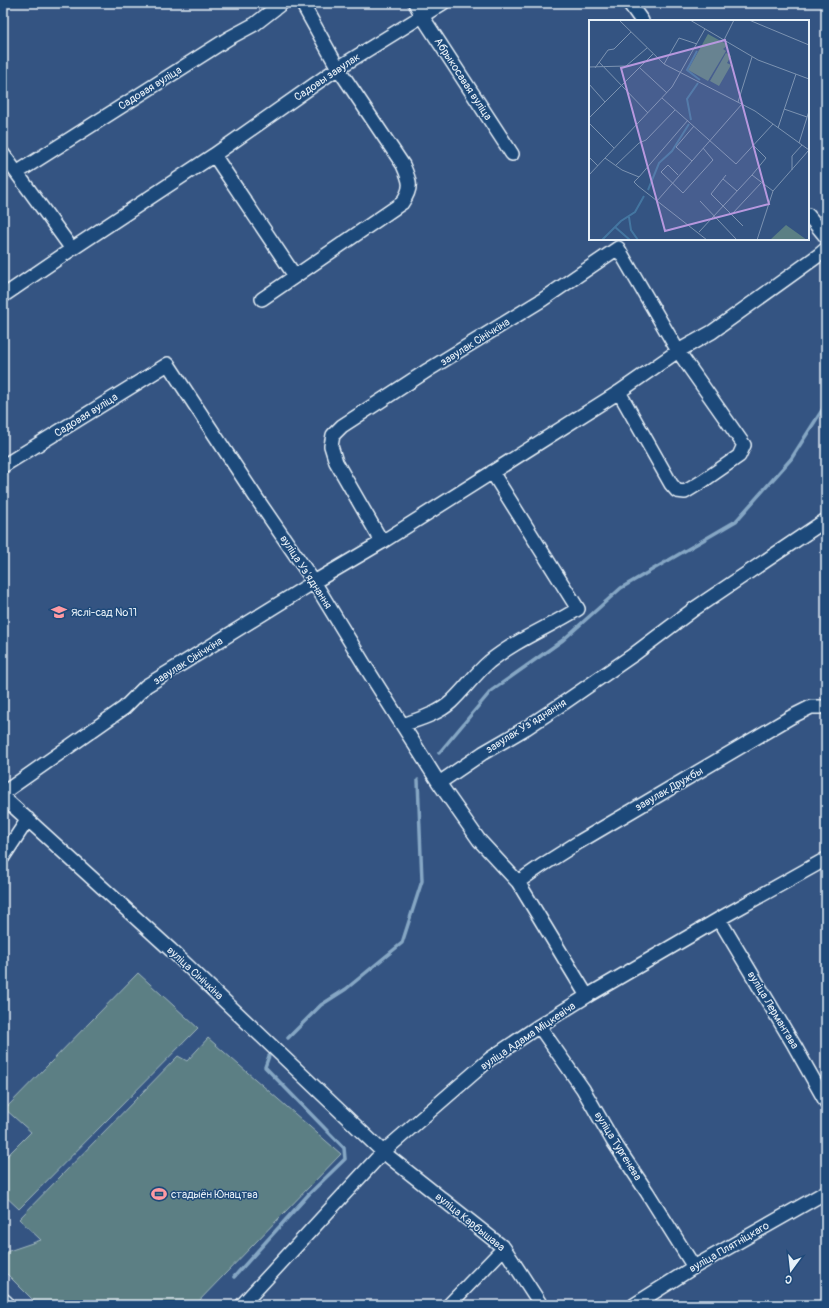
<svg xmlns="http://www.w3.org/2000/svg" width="829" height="1308" viewBox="0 0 829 1308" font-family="Pangolin,sans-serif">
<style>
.grass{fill:#5b7f84;stroke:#a2b8be}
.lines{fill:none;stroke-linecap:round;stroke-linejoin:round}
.stream{stroke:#86a7c4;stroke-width:3.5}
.minor-casing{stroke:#e8f1f8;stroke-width:16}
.major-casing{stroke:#e8f1f8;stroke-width:20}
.minor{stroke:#1f4a7a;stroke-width:13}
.major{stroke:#1f4a7a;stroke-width:17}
.labels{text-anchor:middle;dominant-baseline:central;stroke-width:3;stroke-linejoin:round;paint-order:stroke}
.street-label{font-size:11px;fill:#e8f1f8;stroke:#1f4a7a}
.poi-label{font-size:11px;fill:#e8f1f8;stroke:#1f4a7a;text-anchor:start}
.inset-river{fill:none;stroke:#4476a1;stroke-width:2}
.inset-road{fill:none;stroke:#7c93b1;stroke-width:1}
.view{fill:#b798de;fill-opacity:0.15;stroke:#b798de;stroke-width:2}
.inset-edge{fill:none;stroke:#e8f1f8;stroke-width:2}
</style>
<rect width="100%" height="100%" fill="#345482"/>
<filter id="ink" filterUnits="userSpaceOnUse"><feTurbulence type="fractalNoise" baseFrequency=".025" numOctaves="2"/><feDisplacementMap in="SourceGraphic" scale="8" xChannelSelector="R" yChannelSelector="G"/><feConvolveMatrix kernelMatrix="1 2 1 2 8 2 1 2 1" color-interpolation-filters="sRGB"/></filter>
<g filter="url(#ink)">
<path class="grass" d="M 138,973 L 198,1028 L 19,1209 L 3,1194 L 3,1160 L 31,1132 L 5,1109 Z
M 208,1038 L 341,1154 L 195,1305 L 38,1305 L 3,1270 L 3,1253 L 41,1240 L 19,1219 L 178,1056 L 187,1061 Z"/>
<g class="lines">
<path class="stream" d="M 439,753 L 491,691 L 563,640 L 621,588 L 736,521 L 791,459 L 826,404
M 288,1038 L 321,1005 L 346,989 L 402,943 L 422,881 L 418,780
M 234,1277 L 309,1194 L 345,1159 L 344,1148 L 265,1067 L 269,1056"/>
<defs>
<path id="minor" d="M 415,3 L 422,16 L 512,154
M 629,3 L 642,21
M 3,154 L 72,249 L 3,296
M 214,155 L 295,276
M 18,172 L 229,38 L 255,24 L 282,3
M 808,215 L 826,237
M 72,249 L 214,155 L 338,68 L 443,3
M 262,299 L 402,203 C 413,187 410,181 403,165 L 338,68 L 302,3
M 3,466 L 168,364 L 257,499 L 314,582 L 367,669 L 439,783 L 479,840 L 518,882 L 587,996
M 382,542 L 336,462 L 331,446 L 333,435 L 342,426 L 428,370 L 542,300 L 618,248 L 678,351 L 744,445 L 739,456 L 703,481 L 685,492 L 677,491 L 671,484 L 619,392
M 403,725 C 419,719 438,714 451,702 C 465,689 475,674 489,662 C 516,640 549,627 578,609 L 492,472
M 439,783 L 483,753 L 526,728 L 565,702 L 633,655 L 694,609 L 826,520
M 3,793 L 124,708 L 146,686 L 314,582 L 382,542 L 619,392 L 678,351 L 712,332 L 819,255 L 826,249
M 3,797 L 171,950 L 383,1152 L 504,1248 L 541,1305
M 3,857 L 28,819
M 518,882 L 541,866 L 579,842 L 791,717 L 811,707 L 826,707
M 719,919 L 794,1045 L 826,1102
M 539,1026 L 583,1089 L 613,1141 L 647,1192 L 694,1267
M 242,1305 L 383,1152 L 490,1059 L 539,1026 L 587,996 L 719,919 L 826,859
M 449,1305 L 504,1248
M 634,1305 L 694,1267 L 826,1192"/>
<path id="major" d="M 3,1302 L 6,1305"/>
</defs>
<use href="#minor" class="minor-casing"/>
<use href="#major" class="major-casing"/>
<use href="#minor" class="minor"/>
<use href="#major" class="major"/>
</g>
</g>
<defs>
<symbol id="school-bare" viewBox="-9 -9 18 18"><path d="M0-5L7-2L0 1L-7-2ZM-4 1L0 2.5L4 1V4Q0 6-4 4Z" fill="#ff9aa2" stroke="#1f4a7a" stroke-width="2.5" paint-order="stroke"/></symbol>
<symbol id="stadium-bare" viewBox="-9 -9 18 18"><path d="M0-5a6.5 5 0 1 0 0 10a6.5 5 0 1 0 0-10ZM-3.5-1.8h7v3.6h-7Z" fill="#ff9aa2" stroke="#1f4a7a" stroke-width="2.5" paint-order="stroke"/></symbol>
</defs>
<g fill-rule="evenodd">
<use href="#school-bare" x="48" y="601" width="22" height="22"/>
<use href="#stadium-bare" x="148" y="1183" width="22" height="22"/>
</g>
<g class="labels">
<g class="street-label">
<text transform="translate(327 77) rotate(-34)">Садовы завулак</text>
<text transform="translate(463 79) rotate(57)">Абрыкосавая вуліца</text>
<text transform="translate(150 88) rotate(-32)">Садовая вуліца</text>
<text transform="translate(475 342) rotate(-32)">завулак Сінічкіна</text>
<text transform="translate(86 415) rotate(-32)">Садовая вуліца</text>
<text transform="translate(306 572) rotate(57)">вуліца Узʼяднання</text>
<text transform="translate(188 661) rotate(-32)">завулак Сінічкіна</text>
<text transform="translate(526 726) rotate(-32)">завулак Узʼяднання</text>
<text transform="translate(669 789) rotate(-30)">завулак Дружбы</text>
<text transform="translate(195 973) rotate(43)">вуліца Сінічкіна</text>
<text transform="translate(773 1010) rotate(59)">вуліца Лермантава</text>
<text transform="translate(528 1036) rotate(-34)">вуліца Адама Міцкевіча</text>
<text transform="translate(618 1146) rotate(58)">вуліца Тургенева</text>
<text transform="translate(470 1222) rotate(39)">вуліца Карбышава</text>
<text transform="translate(729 1247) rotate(-30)">вуліца Плятніцкаго</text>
</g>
<g class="poi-label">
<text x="71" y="612">Яслі-сад №11</text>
<text x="171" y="1194">стадыён Юнацтва</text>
</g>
</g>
<g transform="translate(589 20)">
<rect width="220" height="220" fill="#345482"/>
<path d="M 119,14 L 139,25 L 134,29 L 137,31 L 119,61 L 99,50 ZM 137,33 L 142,36 L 138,43 L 142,45 L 130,66 L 121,61 Z" fill="#5b7f84"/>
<path d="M 197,205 L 218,220 L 181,220 Z" fill="#5b7f84"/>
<path class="inset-river" d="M 108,31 L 98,50 L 111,60M 102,100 L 98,79 L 109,63M 59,170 L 70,143 L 83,131 L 100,104M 40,197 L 42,210 L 49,220M 26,207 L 41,220M 13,220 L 32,201 L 46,192 L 55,176"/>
<path class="inset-road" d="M 30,0 L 75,44 L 166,91 L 220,130M 101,0 L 169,40 L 220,59M 160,0 L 220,25M 135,20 L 145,0M 10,42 L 59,93M 75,44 L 90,18 L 108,24M 0,47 L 37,46 L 58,28M 6,48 L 19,30 L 25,29 L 42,12M 51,48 L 78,73M 0,64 L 16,82M 73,78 L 147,144 L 184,104M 149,82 L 163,37M 195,89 L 218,97M 0,98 L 64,34M 0,103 L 25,128M 189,108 L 207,54M 210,123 L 220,91M 164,125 L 177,138 L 163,155 L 184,171M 0,137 L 9,146M 16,138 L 33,150 L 50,157 L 45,162 L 49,166 L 118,220M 103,141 L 87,127 L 105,106M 27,145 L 50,123 L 57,120 L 86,90M 203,150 L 203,136 L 213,125M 0,155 L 83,67 L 116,9M 89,155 L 79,145 L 72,152 L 94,173 L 124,140 L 114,128M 137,155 L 122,174 L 154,206M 50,157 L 99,100M 134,159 L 148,171M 68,181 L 153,84M 111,181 L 148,220M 143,194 L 172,163M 110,212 L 163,155M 168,220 L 184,171 L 220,130"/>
<path class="view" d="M 136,20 L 180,184 L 76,211 L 32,48 Z"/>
<rect width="220" height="220" class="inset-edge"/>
</g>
<rect width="829" height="1308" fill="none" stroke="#1f4a7a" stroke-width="16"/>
<rect x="8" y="8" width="813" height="1292" fill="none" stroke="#e8f1f8" stroke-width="1.5" filter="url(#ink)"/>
<g transform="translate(791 1270) rotate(195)" stroke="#1f4a7a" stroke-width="3" paint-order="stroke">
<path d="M0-3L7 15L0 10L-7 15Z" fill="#e8f1f8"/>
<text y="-6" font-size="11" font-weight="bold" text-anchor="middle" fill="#e8f1f8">С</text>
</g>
</svg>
